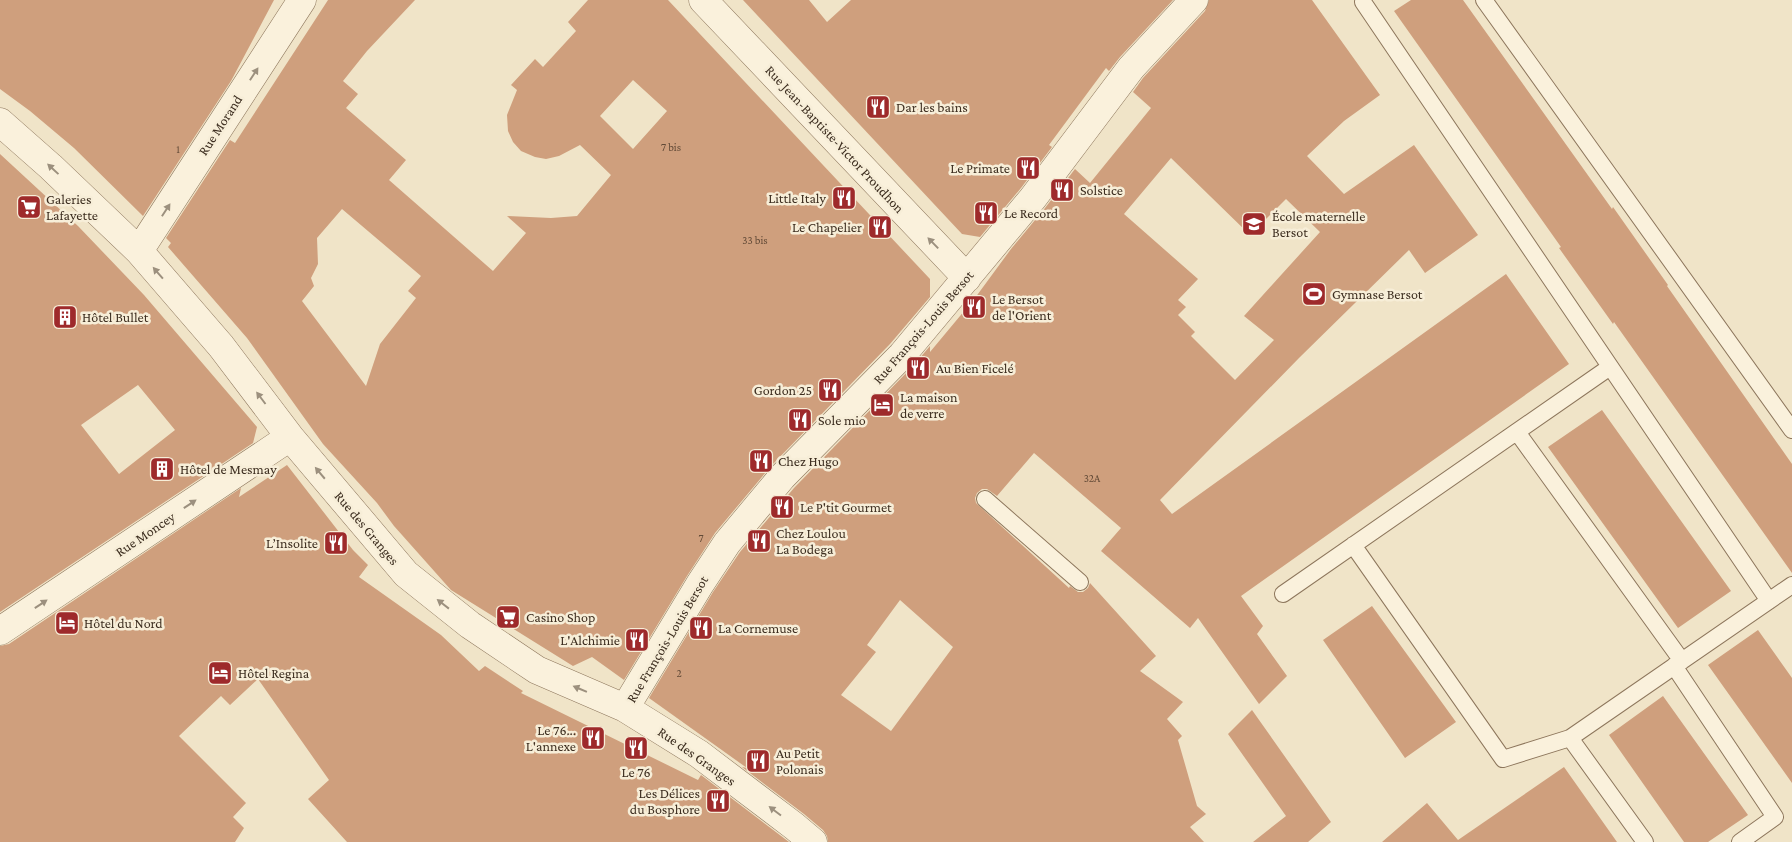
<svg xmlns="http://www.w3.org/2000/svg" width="1792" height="842" viewBox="0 0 1792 842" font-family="'Crimson Pro',serif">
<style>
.building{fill:#cf9f7d;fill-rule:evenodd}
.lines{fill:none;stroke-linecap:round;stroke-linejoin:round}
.service-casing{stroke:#8d765c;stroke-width:18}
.minor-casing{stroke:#8d765c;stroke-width:29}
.service{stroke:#faf1dc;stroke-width:16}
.minor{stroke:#faf1dc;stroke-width:28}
.oneway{fill:#9c907e}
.labels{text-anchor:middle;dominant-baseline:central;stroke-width:5;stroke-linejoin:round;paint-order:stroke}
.number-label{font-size:11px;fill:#624a37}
.poi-label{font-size:14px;fill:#3d2e20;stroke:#f7eed8;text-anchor:start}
.street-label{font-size:14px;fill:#3d2e20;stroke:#f7eed8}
</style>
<rect width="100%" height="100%" fill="#f0e4c8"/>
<path class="building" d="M 0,0 L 274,0 L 231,81 L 143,216 L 74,148 L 30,111 L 0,89 Z
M 328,0 L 415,0 L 367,51 L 343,81 L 358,94 L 346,108 L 406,160 L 389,180 L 493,271 L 526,233 L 507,216 L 551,218 L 577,216 L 611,175 L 580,145 L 559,156 L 546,159 L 535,157 L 521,151 L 513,142 L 508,131 L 507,115 L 517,90 L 511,85 L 535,59 L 543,67 L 576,31 L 568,22 L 588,0 L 668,0 L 930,279 L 930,297 L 890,344 L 771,466 L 715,533 L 687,576 L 624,680 L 592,657 L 573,666 L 451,590 L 394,526 L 377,503 L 323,444 L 247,338 L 168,247 L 171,243 L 166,238 L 230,140 L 235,143 ZM 633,80 L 667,111 L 633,149 L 600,116 ZM 342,209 L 421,276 L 408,291 L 416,298 L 380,344 L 366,386 L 302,301 L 314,286 L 311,278 L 318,264 L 317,238 Z
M 743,0 L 809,0 L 827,22 L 851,0 L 1173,0 L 1120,57 L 1109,71 L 1106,68 L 1049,145 L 1052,147 L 1021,188 L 980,237 L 962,234 Z
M 1209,0 L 1312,0 L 1380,95 L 1344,121 L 1307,156 L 1344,194 L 1414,145 L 1478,235 L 1425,273 L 1409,250 L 1299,358 L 1160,500 L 1172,514 L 1506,274 L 1569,364 L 1241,596 L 1263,626 L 1257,634 L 1287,676 L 1259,704 L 1198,618 L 1190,628 L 1101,551 L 1121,528 L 1034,453 L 997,496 L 987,489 L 982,489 L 977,493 L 975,498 L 976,503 L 1069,588 L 1070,586 L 1078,592 L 1083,592 L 1088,588 L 1090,583 L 1156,656 L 1140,671 L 1183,702 L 1167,719 L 1182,736 L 1178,740 L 1197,806 L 1206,814 L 1190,827 L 1204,842 L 828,842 L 827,836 L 823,830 L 804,814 L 742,767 L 747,768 L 649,698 L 713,592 L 740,552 L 794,488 L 913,366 L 930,346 L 930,352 L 975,298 L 1011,249 L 1045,208 L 1075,169 L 1090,183 L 1151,108 L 1133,92 L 1143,78 L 1205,11 ZM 1171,158 L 1250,235 L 1286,199 L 1320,232 L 1244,316 L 1274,340 L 1235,380 L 1191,336 L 1195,332 L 1178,315 L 1186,307 L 1178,300 L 1198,279 L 1124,214 ZM 900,600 L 953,647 L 891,731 L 841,695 L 876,652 L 867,645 Z
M 1411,0 L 1463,0 L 1612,209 L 1613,207 L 1668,285 L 1667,286 L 1792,464 L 1792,573 L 1614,322 L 1613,324 L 1559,248 L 1561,247 L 1394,11 Z
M 0,154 L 78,226 L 144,295 L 257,427 L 253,443 L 0,612 ZM 138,385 L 175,430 L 119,474 L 81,425 Z
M 1602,410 L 1731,591 L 1678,628 L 1548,447 Z
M 287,465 L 353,550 L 368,565 L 359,577 L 441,635 L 479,671 L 485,666 L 523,691 L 521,693 L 698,780 L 701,775 L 789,842 L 347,842 L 308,799 L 329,780 L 258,679 L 230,705 L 221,696 L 179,736 L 246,803 L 233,817 L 244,828 L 235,842 L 0,842 L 0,646 L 9,644 L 241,488 L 239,497 Z
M 1372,606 L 1456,722 L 1405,758 L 1323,640 Z
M 1758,630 L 1792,678 L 1792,783 L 1708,665 Z
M 1663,696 L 1748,815 L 1708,842 L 1684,842 L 1609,735 Z
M 1252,710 L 1331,822 L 1308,842 L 1253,842 L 1286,816 L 1228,734 Z
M 1564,767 L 1617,842 L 1382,842 L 1427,803 L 1458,840 Z"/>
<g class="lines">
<defs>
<path id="service" d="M 1484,0 L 1792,430
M 1363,2 L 1769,601
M 1517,432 L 1682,661
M 985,499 L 1080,582
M 1353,545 L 1503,759 L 1570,738
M 1283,594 L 1610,367
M 1674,666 L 1775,817 L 1740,842
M 1645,842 L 1570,738 L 1792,585"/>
<path id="minor" d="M 703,0 L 967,278
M 0,122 L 51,167 L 139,251 L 221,346 L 290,437 L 406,574 L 470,625 L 537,670 L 625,708 L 699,754 L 794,826 L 813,842
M 139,251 L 302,0
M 0,631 L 290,437
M 625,708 L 700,584 L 727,543 L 782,477 L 902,355 L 1033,198 L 1131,68 L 1194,0"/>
</defs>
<use href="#service" class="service-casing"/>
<use href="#minor" class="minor-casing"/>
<use href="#service" class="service"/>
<use href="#minor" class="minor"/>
</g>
<defs><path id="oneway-solid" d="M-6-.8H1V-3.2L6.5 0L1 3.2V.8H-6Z" transform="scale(1.25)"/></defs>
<g class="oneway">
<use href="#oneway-solid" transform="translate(254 74) rotate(-57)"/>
<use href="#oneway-solid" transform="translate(53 169) rotate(-137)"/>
<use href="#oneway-solid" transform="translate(166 210) rotate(-57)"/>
<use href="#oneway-solid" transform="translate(933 243) rotate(-134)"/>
<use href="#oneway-solid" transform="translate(158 273) rotate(-131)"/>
<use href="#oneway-solid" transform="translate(261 398) rotate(-127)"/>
<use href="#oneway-solid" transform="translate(320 473) rotate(-130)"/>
<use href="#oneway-solid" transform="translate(190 504) rotate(-34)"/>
<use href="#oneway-solid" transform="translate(41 604) rotate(-34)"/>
<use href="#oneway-solid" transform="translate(443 604) rotate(-142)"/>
<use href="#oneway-solid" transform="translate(580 689) rotate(-157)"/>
<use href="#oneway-solid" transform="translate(775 811) rotate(-143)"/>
</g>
<defs>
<symbol id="restaurant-square" viewBox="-11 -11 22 22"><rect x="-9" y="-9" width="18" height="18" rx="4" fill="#9e2a2b" stroke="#f7eed8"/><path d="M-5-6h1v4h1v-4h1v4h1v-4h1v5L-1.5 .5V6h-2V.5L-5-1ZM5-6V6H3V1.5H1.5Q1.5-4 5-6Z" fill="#fff"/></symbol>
<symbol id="supermarket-square" viewBox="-11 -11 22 22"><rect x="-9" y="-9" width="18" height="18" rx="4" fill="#9e2a2b" stroke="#f7eed8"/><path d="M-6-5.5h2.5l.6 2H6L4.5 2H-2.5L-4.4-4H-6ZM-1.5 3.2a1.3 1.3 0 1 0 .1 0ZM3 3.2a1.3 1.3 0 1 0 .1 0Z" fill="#fff"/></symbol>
<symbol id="school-square" viewBox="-11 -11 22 22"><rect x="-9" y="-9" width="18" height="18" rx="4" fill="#9e2a2b" stroke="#f7eed8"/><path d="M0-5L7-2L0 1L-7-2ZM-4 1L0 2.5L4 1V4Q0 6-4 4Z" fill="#fff"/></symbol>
<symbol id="stadium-square" viewBox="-11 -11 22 22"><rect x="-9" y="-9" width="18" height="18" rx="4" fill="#9e2a2b" stroke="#f7eed8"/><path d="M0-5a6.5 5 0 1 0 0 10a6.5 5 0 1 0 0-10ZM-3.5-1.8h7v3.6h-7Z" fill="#fff"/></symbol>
<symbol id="building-square" viewBox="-11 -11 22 22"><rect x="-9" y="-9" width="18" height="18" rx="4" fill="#9e2a2b" stroke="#f7eed8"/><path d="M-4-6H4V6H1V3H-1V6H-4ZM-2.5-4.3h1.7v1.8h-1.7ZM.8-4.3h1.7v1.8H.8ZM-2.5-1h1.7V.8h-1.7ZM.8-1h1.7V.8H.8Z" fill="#fff"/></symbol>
<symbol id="hotel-square" viewBox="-11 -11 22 22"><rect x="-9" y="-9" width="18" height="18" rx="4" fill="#9e2a2b" stroke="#f7eed8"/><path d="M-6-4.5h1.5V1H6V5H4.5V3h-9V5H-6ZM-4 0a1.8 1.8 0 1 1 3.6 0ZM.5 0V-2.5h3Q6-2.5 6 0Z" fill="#fff"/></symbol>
</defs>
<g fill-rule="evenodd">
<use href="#restaurant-square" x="864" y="93" width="28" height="28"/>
<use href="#restaurant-square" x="1014" y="154" width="28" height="28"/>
<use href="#restaurant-square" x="1048" y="176" width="28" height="28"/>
<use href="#restaurant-square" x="830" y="184" width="28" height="28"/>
<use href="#supermarket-square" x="15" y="193" width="28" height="28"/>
<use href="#restaurant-square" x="972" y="199" width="28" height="28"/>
<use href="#school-square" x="1240" y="210" width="28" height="28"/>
<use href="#restaurant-square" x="866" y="213" width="28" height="28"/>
<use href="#stadium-square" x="1300" y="280" width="28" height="28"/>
<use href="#restaurant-square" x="960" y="293" width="28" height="28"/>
<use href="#building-square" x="51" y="303" width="28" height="28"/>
<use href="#restaurant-square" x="904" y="354" width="28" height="28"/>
<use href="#restaurant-square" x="816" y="376" width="28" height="28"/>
<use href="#hotel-square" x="868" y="391" width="28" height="28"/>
<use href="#restaurant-square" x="786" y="406" width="28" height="28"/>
<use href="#restaurant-square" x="747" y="447" width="28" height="28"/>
<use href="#building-square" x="148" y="455" width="28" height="28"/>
<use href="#restaurant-square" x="768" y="493" width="28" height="28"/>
<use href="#restaurant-square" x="745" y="527" width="28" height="28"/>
<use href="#restaurant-square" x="322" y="529" width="28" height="28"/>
<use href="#supermarket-square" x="494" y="603" width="28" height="28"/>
<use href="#hotel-square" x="53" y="609" width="28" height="28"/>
<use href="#restaurant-square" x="687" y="614" width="28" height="28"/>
<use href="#restaurant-square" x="623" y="626" width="28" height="28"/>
<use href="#hotel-square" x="206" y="659" width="28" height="28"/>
<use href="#restaurant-square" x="579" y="724" width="28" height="28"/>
<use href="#restaurant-square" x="622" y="734" width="28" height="28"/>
<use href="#restaurant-square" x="744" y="747" width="28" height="28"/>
<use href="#restaurant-square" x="704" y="787" width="28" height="28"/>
</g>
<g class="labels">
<g class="number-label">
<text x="671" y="147">7 bis</text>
<text x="178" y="149">1</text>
<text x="755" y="240">33 bis</text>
<text x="1092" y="478">32A</text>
<text x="701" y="538">7</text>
<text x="679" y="673">2</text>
</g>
<g class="poi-label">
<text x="896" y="107">Dar les bains</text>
<text x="1010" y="168" text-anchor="end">Le Primate</text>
<text x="1080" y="190">Solstice</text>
<text x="826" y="198" text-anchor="end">Little Italy</text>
<text x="46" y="199">Galeries<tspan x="46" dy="16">Lafayette</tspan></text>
<text x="1004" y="213">Le Record</text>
<text x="1272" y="216">École maternelle<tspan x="1272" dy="16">Bersot</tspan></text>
<text x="862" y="227" text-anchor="end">Le Chapelier</text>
<text x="1332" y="294">Gymnase Bersot</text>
<text x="992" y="299">Le Bersot<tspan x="992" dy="16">de l'Orient</tspan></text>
<text x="82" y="317">Hôtel Bullet</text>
<text x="936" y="368">Au Bien Ficelé</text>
<text x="812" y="390" text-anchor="end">Gordon 25</text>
<text x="900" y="397">La maison<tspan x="900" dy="16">de verre</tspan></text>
<text x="818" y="420">Sole mio</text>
<text x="778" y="461">Chez Hugo</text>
<text x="180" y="469">Hôtel de Mesmay</text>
<text x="800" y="507">Le P'tit Gourmet</text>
<text x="776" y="533">Chez Loulou<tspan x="776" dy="16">La Bodega</tspan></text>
<text x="318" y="543" text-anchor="end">L’Insolite</text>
<text x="526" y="617">Casino Shop</text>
<text x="84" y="623">Hôtel du Nord</text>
<text x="718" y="628">La Cornemuse</text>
<text x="620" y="640" text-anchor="end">L'Alchimie</text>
<text x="238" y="673">Hôtel Regina</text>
<text x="576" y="730" text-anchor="end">Le 76...<tspan x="576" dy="16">L'annexe</tspan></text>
<text x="776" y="753">Au Petit<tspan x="776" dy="16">Polonais</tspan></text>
<text x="636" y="772" text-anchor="middle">Le 76</text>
<text x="700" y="793" text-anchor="end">Les Délices<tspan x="700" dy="16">du Bosphore</tspan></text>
</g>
<g class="street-label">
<text transform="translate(220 125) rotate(-57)">Rue Morand</text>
<text transform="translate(835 139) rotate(47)">Rue Jean-Baptiste-Victor Proudhon</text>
<text transform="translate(923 327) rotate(-49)">Rue François-Louis Bersot</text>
<text transform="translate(367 528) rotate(50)">Rue des Granges</text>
<text transform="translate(145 534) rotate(-34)">Rue Moncey</text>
<text transform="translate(667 639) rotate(-59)">Rue François-Louis Bersot</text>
<text transform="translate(697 756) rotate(35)">Rue des Granges</text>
</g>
</g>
</svg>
